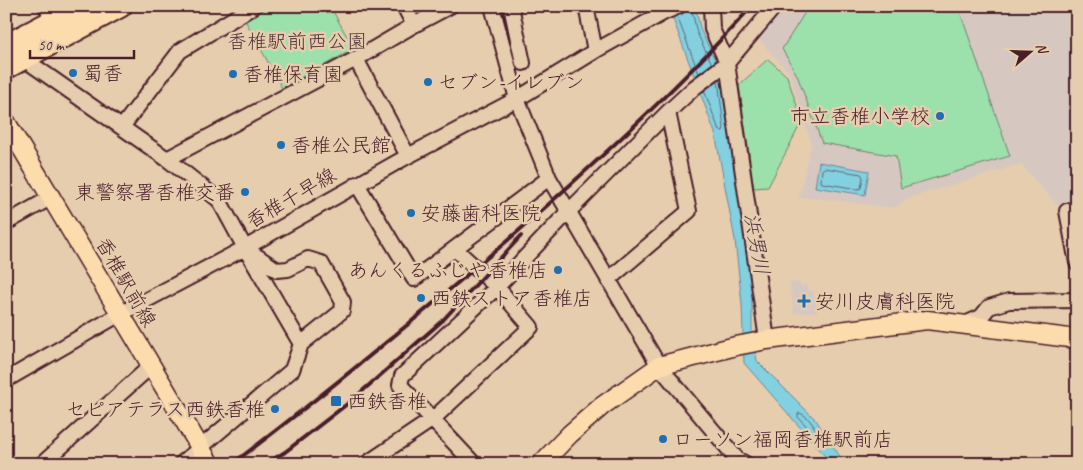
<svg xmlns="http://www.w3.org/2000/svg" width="1083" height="470" viewBox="0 0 1083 470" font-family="Caveat,'Klee One',sans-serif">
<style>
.built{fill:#d6c8c0}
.green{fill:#9ce0ab;stroke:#73806b}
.water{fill:#82d0e0;stroke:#6c8998}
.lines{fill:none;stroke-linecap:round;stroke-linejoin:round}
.shore{stroke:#606673;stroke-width:1}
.minor-casing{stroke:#4a1f2b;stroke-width:18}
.major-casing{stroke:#4a1f2b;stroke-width:21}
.highway-casing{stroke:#4a1f2b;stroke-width:25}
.minor{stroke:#e6cdae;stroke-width:14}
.major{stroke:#fcdcac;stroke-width:18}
.highway{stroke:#fcdcac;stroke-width:21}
.rail{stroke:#4a1f2b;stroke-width:4}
.poi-dot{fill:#1f6fb2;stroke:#e6cdae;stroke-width:2}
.labels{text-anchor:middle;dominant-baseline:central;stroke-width:5;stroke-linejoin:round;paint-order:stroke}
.park-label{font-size:20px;fill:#523238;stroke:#e6cdae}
.poi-label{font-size:20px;fill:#4a1f2b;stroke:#e6cdae;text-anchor:start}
.street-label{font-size:20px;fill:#4a1f2b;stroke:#e6cdae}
.water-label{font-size:21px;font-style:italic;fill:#523a46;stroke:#e6cdae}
</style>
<rect width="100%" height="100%" fill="#e6cdae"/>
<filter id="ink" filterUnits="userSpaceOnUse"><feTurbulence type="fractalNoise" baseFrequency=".02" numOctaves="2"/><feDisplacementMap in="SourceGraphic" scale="10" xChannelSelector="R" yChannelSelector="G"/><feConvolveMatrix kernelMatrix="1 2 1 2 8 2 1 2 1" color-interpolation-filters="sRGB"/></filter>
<g filter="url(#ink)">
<path class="built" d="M 787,6 L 1077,6 L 1077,55 L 1069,58 L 1077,89 L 1077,196 L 1057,205 L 1021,164 L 912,197 L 893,208 L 817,198 L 799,198 L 811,143 L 789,73 L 758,38 Z
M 799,282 L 801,286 L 807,285 L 808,291 L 814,290 L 817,312 L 794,313 L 790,283 Z"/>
<path class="green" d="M 269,6 L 330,6 L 354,49 L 282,88 L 245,20 Z
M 809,6 L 958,6 L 1010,156 L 901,188 L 896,156 L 822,143 L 797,75 L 782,49 Z
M 768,59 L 787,76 L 802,121 L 768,187 L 754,188 L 739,85 Z"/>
<path class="water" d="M 670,6 L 695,6 L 701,31 L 722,74 L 752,278 L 752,333 L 757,361 L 816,420 L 845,464 L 832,464 L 744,363 L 742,304 L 735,240 L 715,133 L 673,19 Z
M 819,162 L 869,171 L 865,195 L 815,187 Z"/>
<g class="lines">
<path class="shore" d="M 691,6 L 697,33 L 712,64
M 677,16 L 699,74
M 704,90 L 719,130 L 723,131 L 724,128 L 718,80
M 825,168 L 861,174 L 863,177 L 861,188 L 858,189 L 822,183 L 821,181 L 822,170 Z
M 799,413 C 806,414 812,423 816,430 L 815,432 L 812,432 L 798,417 Z"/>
<defs>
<path id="minor" d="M 46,6 L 54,21
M 404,6 L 414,25
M 492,6 L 517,99 L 549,178 L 659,366 L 737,459 L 746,464
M 511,6 L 523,63
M 586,6 L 595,51
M 711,6 L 712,29 L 727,63 L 767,340
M 24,59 L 167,159 L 219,200 L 245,248
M 356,59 L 408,156
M 122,127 L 180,51 L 254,6
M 167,159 L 356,59 L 414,25 L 450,6
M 357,184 L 414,279 L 549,178
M 1077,208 L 1067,211 L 1077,263
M 6,223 L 52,197
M 245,248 L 277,270 L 288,269 L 308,259 L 321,263 L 343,302 L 342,311 L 301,344 Z
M 608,280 L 689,211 L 668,112
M 965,324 L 981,317 L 989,307 L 1009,301 L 1077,300
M 6,380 L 120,314 L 245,248 L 408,156 L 517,99 L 595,51 L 665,12 L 679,6
M 42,464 L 151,366
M 181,464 L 292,370 L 301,344
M 366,464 L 433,419 L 531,327 L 497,287 L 455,249
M 474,464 L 400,385 L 402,376 L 497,287 L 568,212 L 668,112 L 695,87 L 727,63 L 775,6"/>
<path id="major" d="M 6,122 L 210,464
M 541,464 L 570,434 L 602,406 L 659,366 L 736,346 L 767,340 L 927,320 L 1077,339"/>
<path id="highway" d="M 6,45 L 81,6
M 6,68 L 121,6"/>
</defs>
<use href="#minor" class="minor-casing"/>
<use href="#major" class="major-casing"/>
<use href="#highway" class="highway-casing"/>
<use href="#minor" class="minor"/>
<use href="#major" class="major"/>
<use href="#highway" class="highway"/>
<path class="rail" d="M 232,464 C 332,389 428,309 523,227 C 602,157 681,85 752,6
M 266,464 L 285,452 L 351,401 L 443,320 L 521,236"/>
</g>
</g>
<g class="poi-dot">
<circle cx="73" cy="73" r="5"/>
<circle cx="233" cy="74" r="5"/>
<circle cx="428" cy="82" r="5"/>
<circle cx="940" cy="116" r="5"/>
<circle cx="281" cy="145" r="5"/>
<circle cx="245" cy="192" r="5"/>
<circle cx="411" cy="213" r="5"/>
<circle cx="558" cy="270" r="5"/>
<circle cx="421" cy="298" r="5"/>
<path d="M801.5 293.5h5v5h5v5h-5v5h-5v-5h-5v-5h5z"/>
<rect x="330" y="395" width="12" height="12" rx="2.5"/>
<circle cx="275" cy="409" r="5"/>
<circle cx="663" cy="439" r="5"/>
</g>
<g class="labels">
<g class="park-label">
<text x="297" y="41">香椎駅前西公園</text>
</g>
<g class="poi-label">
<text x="83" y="73">蜀香</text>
<text x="243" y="74">香椎保育園</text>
<text x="438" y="82">セブン-イレブン</text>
<text x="930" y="116" text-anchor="end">市立香椎小学校</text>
<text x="291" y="145">香椎公民館</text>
<text x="235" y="192" text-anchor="end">東警察署香椎交番</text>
<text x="421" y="213">安藤歯科医院</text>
<text x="548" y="270" text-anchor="end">あんくるふじや香椎店</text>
<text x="431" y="298">西鉄ストア香椎店</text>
<text x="815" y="301">安川皮膚科医院</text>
<text x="347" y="401">西鉄香椎</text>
<text x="265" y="409" text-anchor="end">セピアテラス西鉄香椎</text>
<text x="673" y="439">ローソン福岡香椎駅前店</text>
</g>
<g class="street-label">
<text transform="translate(291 198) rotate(-30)">香椎千早線</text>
<text transform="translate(126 282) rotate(60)">香椎駅前線</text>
</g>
<g class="water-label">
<text transform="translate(757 244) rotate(80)">浜男川</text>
</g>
</g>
<rect width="1083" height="470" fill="none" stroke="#e6cdae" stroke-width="25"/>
<rect x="12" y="12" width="1058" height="445" fill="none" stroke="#4a1f2b" stroke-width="2" filter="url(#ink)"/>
<g transform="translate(1030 52) rotate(70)" stroke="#e6cdae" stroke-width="4" paint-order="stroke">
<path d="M0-4L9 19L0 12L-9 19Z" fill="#4a1f2b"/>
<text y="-8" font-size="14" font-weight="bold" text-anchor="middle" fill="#4a1f2b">N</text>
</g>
<path d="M30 50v8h104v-8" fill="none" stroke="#4a1f2b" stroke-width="2.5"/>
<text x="38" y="50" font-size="15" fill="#4a1f2b" stroke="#e6cdae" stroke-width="4" paint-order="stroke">50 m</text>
</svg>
